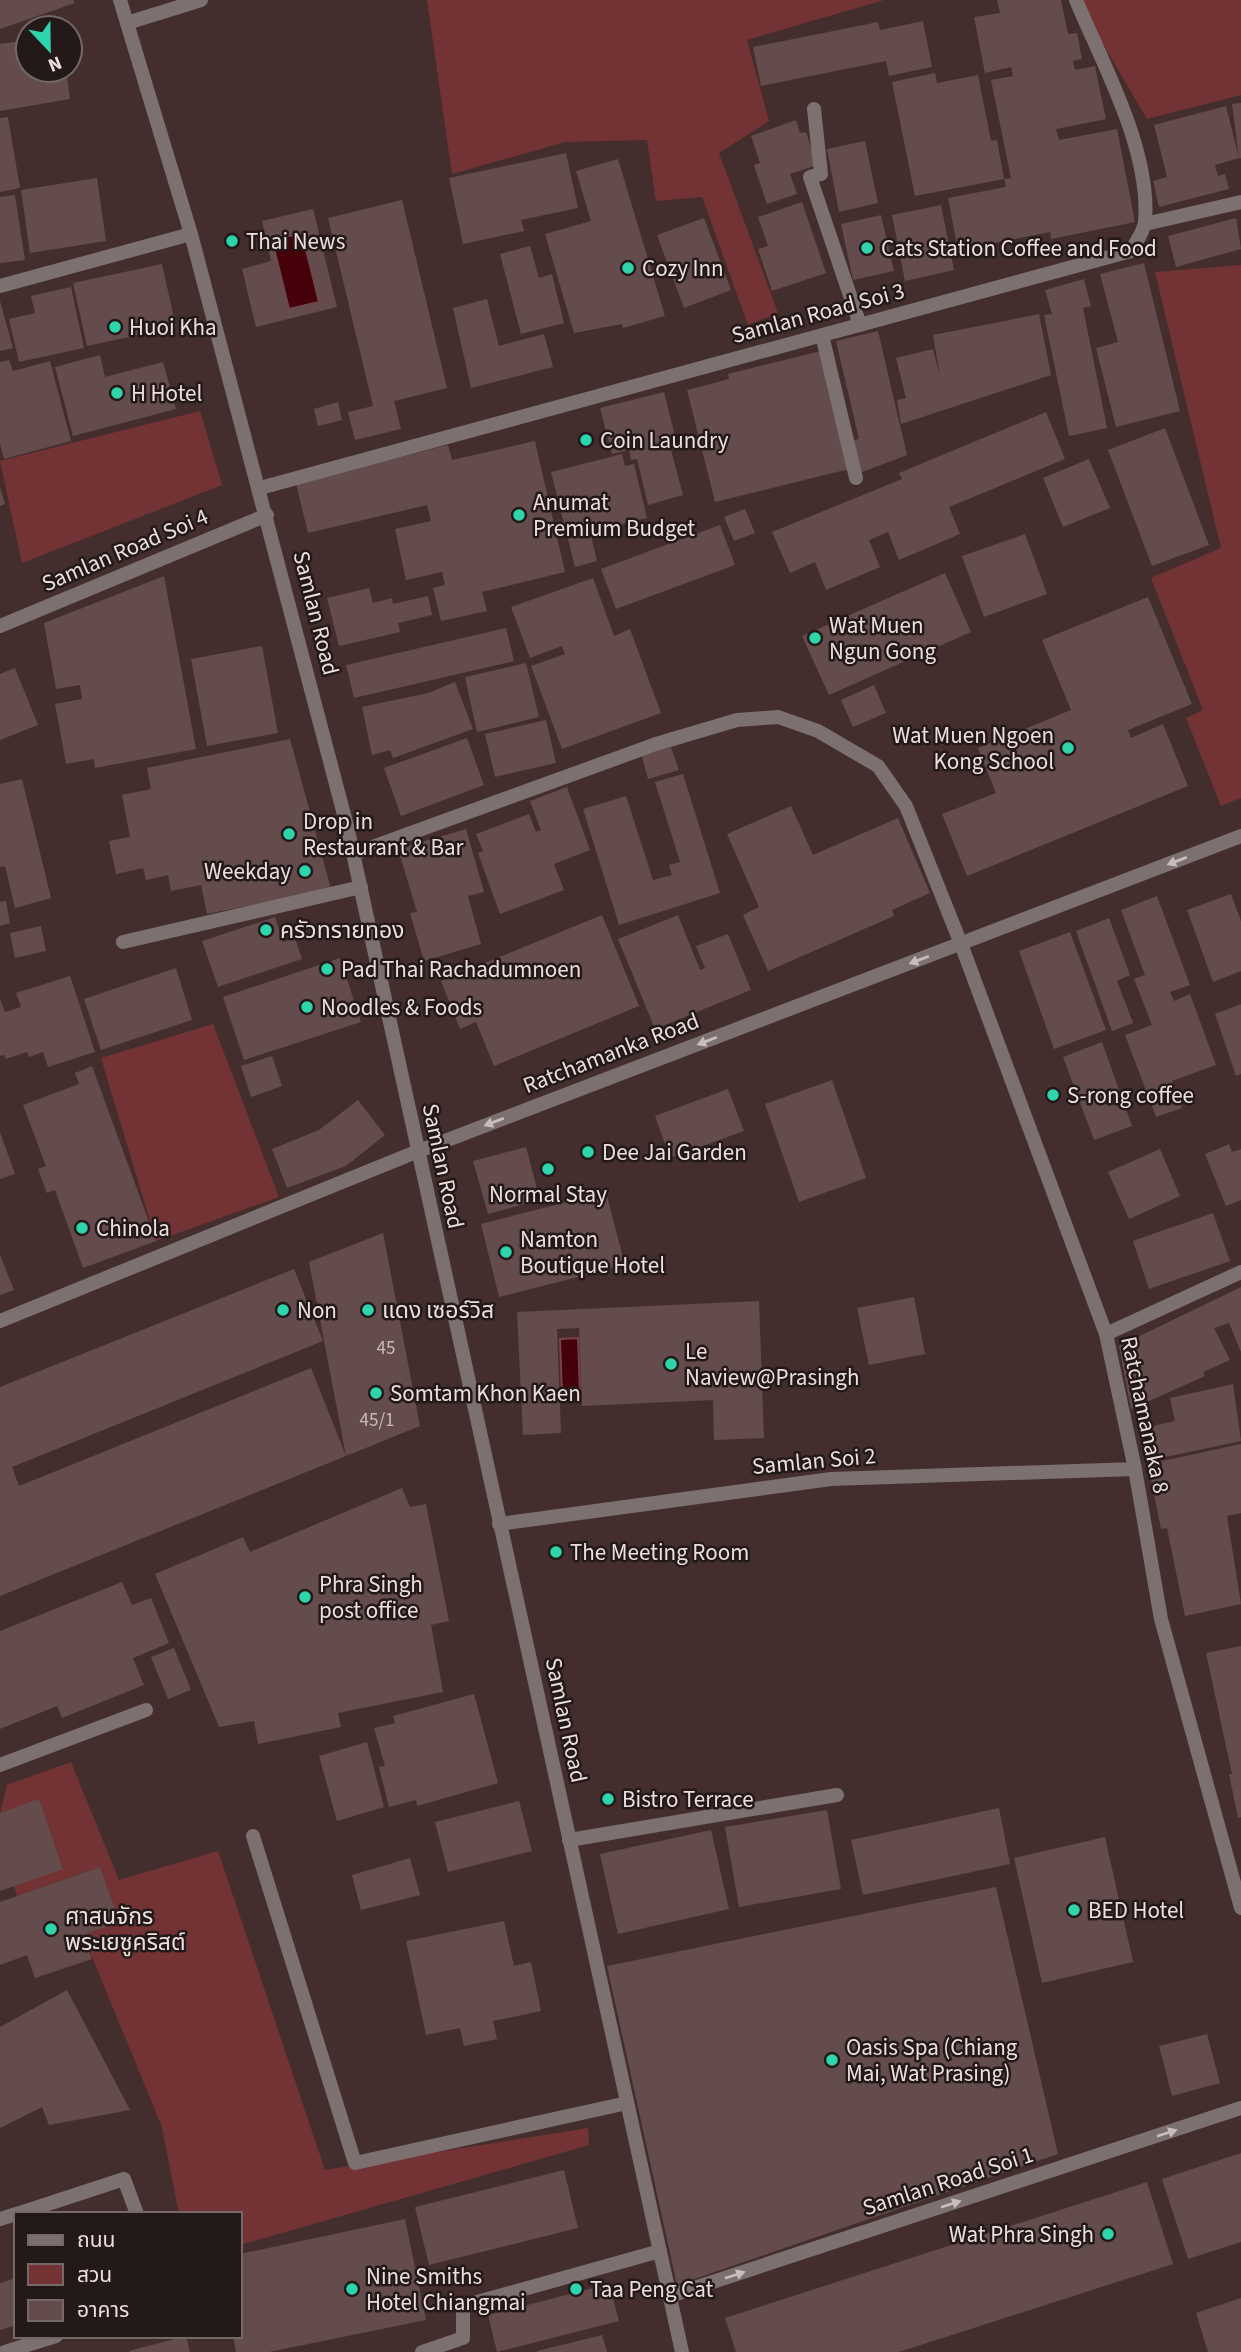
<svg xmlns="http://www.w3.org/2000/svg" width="1241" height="2352" viewBox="0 0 1241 2352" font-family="'Source Sans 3','Noto Sans Thai',sans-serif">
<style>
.green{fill:#733334}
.water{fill:#45000a;stroke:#77434a;stroke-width:2}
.building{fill:#644c4c;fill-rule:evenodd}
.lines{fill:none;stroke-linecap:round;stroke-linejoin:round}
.service{stroke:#7c7070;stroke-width:14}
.minor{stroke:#7c7070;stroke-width:14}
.tertiary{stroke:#7c7070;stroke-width:14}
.oneway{fill:#cbbdbd}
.poi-dot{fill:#2ed4aa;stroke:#231919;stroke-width:2.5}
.labels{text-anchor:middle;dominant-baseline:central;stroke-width:5;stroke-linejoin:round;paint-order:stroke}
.number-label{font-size:19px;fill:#cbbaba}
.poi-label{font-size:23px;fill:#eddede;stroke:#231919;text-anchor:start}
.street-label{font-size:23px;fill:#eddede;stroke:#231919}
</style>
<rect width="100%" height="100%" fill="#432e2d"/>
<path class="green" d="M 427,0 L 884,0 L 747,40 L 769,121 L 719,153 L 778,313 L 748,325 L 702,197 L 656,201 L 647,140 L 565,142 L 452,174 Z
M 1077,0 L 1241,0 L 1241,95 L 1147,119 Z
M 1241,265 L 1241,798 L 1221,806 L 1186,718 L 1203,710 L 1151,578 L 1221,548 L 1155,272 Z
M 200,411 L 222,485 L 22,563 L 0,461 Z
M 213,1024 L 279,1197 L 156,1241 L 101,1058 Z
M 71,1762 L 119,1880 L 218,1851 L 325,2170 L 588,2128 L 589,2145 L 240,2245 L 240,2214 L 179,2214 L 162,2127 L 83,1935 L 120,1922 L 100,1867 L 17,1896 L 14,1886 L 63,1868 L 39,1800 L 0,1813 L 7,1785 Z"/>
<path class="water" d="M 302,233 L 319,302 L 289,309 L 272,240 Z
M 578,1338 L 580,1393 L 562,1394 L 560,1339 Z"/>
<path class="building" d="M 0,0 L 73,0 L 75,3 L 0,29 Z
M 997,0 L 1061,0 L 1068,34 L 1077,33 L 1082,59 L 1073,61 L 1075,70 L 1095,66 L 1106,119 L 1056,129 L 1059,140 L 1117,129 L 1135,222 L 1051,239 L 1050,232 L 958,250 L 948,198 L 1006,187 L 1004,179 L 1011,178 L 991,80 L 1013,76 L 1011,67 L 985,73 L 974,17 L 1000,13 Z
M 923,21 L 932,67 L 889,76 L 886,61 L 761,86 L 753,47 L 878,22 L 880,30 Z
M 28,40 L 28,70 L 66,70 L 70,99 L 0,111 L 0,44 Z
M 935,73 L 937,83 L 978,75 L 991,141 L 997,140 L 1004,179 L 915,196 L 892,82 Z
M 1241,103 L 1241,158 L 1239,158 L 1232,104 Z
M 1226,106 L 1239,158 L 1215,165 L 1218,176 L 1225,174 L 1229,189 L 1159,207 L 1153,181 L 1167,177 L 1154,125 Z
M 8,117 L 20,188 L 0,192 L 0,118 Z
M 796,120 L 800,133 L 806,132 L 817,165 L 790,174 L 797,194 L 767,204 L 754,165 L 760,163 L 751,136 Z
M 865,141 L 878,203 L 839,212 L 827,149 Z
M 566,153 L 578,208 L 521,220 L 524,231 L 463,244 L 449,178 Z
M 618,159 L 665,316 L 623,328 L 622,324 L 574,333 L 545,234 L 591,221 L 576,171 Z
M 97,178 L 106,241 L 30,253 L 21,190 Z
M 15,195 L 25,260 L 0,263 L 0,197 Z
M 402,200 L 447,388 L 394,401 L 401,429 L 355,440 L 348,412 L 373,406 L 328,218 Z
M 802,202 L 826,273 L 772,291 L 758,249 L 768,246 L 758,217 Z
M 941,205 L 954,270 L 905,281 L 892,215 Z
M 313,209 L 337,307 L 256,327 L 242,269 L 271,261 L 262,221 ZM 302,233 L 319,302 L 289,309 L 272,240 Z
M 881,215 L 894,271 L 853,280 L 841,224 Z
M 704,218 L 731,290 L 684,308 L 657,235 Z
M 1236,218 L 1241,249 L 1176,267 L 1168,236 Z
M 530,246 L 539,278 L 552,274 L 564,323 L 521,334 L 500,254 Z
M 1144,263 L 1180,411 L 1116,427 L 1096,348 L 1118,342 L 1100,274 Z
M 162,264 L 176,327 L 87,346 L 73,283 Z
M 1084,279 L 1091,306 L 1083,308 L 1107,428 L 1069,436 L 1044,315 L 1052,314 L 1045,290 Z
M 71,287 L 84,348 L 19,362 L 9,319 L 35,313 L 31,296 Z
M 487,299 L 499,346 L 544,334 L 553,367 L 471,388 L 453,308 Z
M 0,301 L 13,348 L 0,351 Z
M 1039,314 L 1051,375 L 901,424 L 897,400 L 906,398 L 896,358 L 933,349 L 940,376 L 933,335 Z
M 878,331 L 907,455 L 857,474 L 850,441 L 859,439 L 836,341 Z
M 821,351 L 849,469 L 715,502 L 687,390 L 729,379 L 728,374 Z
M 100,355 L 105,377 L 163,362 L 176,409 L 73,436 L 55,367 Z
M 9,360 L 13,371 L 50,361 L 71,441 L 4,459 L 0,444 L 0,362 Z
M 664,392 L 678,448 L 671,450 L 683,495 L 648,505 L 637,459 L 631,460 L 629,450 L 612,454 L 600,408 Z
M 338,402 L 342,420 L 318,426 L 314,409 Z
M 1046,412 L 1065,459 L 949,507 L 960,534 L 899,560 L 888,532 L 869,540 L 880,567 L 826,590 L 815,562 L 790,573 L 772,532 L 902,479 L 899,473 Z
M 1165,428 L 1209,545 L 1152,566 L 1108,450 Z
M 535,441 L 565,572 L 482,592 L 487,611 L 441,621 L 433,588 L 445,585 L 442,572 L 406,580 L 395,529 L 431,521 L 427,505 L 308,533 L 296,483 L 448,445 L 452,460 Z
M 622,454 L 625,466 L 634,464 L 647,518 L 590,532 L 597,561 L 575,567 L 551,472 Z
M 1089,459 L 1110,508 L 1063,527 L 1043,478 Z
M 0,487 L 5,504 L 0,506 Z
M 745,509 L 755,533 L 734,541 L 724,517 Z
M 720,525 L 735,565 L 616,609 L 601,569 Z
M 1025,534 L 1047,594 L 984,617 L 962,556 Z
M 945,573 L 971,632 L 829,695 L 802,636 Z
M 164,576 L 196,749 L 95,768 L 94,759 L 66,764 L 55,704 L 82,699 L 80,685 L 56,689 L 44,623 Z
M 593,578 L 614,636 L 630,629 L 661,713 L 562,749 L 531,666 L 565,654 L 562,646 L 530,658 L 511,607 Z
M 369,588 L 373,603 L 392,598 L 393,604 L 428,596 L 432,615 L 398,623 L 400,632 L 339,646 L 327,598 Z
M 1148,597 L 1192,704 L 1128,730 L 1131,738 L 1163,724 L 1188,786 L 967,876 L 942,814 L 996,793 L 978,748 L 1071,710 L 1042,640 Z
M 506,628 L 514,661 L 354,698 L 346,665 Z
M 262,646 L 278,733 L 207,746 L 191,659 Z
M 526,663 L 539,717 L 477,732 L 465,677 Z
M 15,668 L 38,725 L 0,740 L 0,674 Z
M 455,682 L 473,729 L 393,758 L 390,750 L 372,755 L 362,707 L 428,693 Z
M 874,685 L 886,713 L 853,727 L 841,700 Z
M 546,720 L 556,763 L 495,777 L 485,734 Z
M 467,738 L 484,785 L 401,816 L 384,768 Z
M 290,739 L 331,889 L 207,914 L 201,885 L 171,891 L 168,875 L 146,880 L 143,868 L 116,874 L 109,841 L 130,837 L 122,795 L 151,789 L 147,768 Z
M 671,747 L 679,770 L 648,779 L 642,756 Z
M 683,774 L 720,893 L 619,925 L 583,809 L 626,796 L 653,880 L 672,875 L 669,865 L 680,862 L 655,782 Z
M 22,779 L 51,898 L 15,908 L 5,866 L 0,867 L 0,784 Z
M 567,787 L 590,850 L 554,864 L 564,890 L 500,914 L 478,853 L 483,851 L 476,834 L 529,814 L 536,832 L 541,830 L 530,801 Z
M 791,806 L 813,855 L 898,818 L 930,893 L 892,910 L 894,916 L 768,971 L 743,915 L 759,907 L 727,834 Z
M 466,829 L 484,892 L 468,896 L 481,944 L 424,961 L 410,913 L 417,912 L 398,849 Z
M 1231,894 L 1241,921 L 1241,971 L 1213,982 L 1187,910 Z
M 1157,896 L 1190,985 L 1170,992 L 1174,1001 L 1190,994 L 1216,1065 L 1172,1081 L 1182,1108 L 1156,1117 L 1125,1035 L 1152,1025 L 1134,979 L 1145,975 L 1121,910 Z
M 6,901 L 10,923 L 0,926 L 0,902 Z
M 602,915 L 639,1006 L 494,1066 L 476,1022 L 460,1029 L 441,981 Z
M 678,915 L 700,970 L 705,968 L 696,946 L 728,934 L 751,990 L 655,1029 L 618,939 Z
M 275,917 L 283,942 L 295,938 L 302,959 L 218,987 L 202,941 Z
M 1109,918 L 1130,975 L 1117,981 L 1133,1023 L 1112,1031 L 1076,931 Z
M 41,926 L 46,951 L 15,958 L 10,933 Z
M 1070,932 L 1106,1030 L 1054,1049 L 1019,951 Z
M 340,958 L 361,1022 L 244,1060 L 223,997 Z
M 176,968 L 192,1020 L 101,1050 L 84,999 Z
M 70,976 L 95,1052 L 48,1067 L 43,1052 L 29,1057 L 27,1052 L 6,1059 L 4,1055 L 0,1056 L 0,999 L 5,1012 L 21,1007 L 16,993 Z
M 1241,1004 L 1241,1074 L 1236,1076 L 1215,1014 Z
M 1102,1042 L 1132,1126 L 1094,1140 L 1063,1057 Z
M 272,1056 L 282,1086 L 251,1097 L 241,1066 Z
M 92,1066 L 156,1241 L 83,1268 L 55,1190 L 47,1193 L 38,1169 L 46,1166 L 23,1105 L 79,1084 L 75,1073 Z
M 832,1080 L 866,1178 L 799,1202 L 765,1104 Z
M 728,1089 L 744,1131 L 670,1158 L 655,1116 Z
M 358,1100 L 385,1135 L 346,1166 L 287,1188 L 272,1149 L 319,1130 Z
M 0,1132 L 15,1174 L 0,1179 Z
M 1229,1144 L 1232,1152 L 1241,1149 L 1241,1200 L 1226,1206 L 1205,1154 Z
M 526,1147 L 540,1200 L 488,1214 L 473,1161 Z
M 1160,1149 L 1180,1196 L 1129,1219 L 1108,1172 Z
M 606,1192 L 625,1265 L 499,1297 L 481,1224 Z
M 1213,1213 L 1230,1261 L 1149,1289 L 1133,1241 Z
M 383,1233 L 420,1426 L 346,1456 L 309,1262 Z
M 0,1255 L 14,1290 L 0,1295 Z
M 294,1269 L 323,1341 L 12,1467 L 19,1486 L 311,1368 L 346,1456 L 0,1596 L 0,1387 Z
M 1241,1287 L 1241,1352 L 1229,1323 L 1214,1328 L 1230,1360 L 1203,1372 L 1205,1376 L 1131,1409 L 1119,1346 Z
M 914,1297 L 925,1354 L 869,1365 L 857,1308 Z
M 759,1301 L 764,1438 L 714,1440 L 713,1400 L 582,1406 L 579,1328 L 557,1329 L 561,1433 L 523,1435 L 517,1312 Z
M 1233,1384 L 1241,1441 L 1147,1461 L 1139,1429 L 1175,1421 L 1170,1398 Z
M 1241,1444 L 1241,1513 L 1227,1516 L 1241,1604 L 1185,1616 L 1167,1528 L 1161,1529 L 1148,1464 Z
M 402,1488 L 410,1507 L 426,1504 L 449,1621 L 431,1625 L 443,1692 L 338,1713 L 341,1727 L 258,1744 L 254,1721 L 219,1727 L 155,1574 L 243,1537 L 250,1552 Z
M 122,1582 L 132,1605 L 151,1598 L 169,1643 L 133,1658 L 144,1685 L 62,1718 L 57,1706 L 0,1729 L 0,1631 Z
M 1241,1646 L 1241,1817 L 1238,1818 L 1229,1774 L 1232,1774 L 1206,1653 Z
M 174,1648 L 191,1690 L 168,1699 L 151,1657 Z
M 474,1694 L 498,1783 L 417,1806 L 416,1800 L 389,1807 L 379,1767 L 385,1766 L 374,1728 L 395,1723 L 393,1716 Z
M 367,1742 L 384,1807 L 337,1821 L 319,1756 Z
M 39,1799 L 63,1869 L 0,1891 L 0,1813 Z
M 519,1801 L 532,1851 L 448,1872 L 435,1822 Z
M 999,1808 L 1010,1864 L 863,1895 L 851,1840 Z
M 827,1810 L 841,1889 L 739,1907 L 725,1827 Z
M 711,1830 L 729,1909 L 618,1934 L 600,1854 Z
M 1105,1837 L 1133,1962 L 1042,1983 L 1014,1858 Z
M 410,1858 L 420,1895 L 361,1910 L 352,1875 Z
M 100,1867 L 120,1922 L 83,1935 L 92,1959 L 35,1978 L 27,1955 L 0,1965 L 0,1902 Z
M 996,1887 L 1058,2154 L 677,2285 L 607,1966 Z
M 504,1921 L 514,1966 L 531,1962 L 541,2011 L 493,2021 L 497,2039 L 464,2046 L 460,2028 L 426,2035 L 406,1941 Z
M 67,1990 L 130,2110 L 49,2125 L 42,2107 L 0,2128 L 0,2027 Z
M 1207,2034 L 1220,2083 L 1172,2096 L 1159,2046 Z
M 1241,2153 L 1241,2242 L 1188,2259 L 1162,2179 Z
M 564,2170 L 578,2228 L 429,2265 L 415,2207 Z
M 1147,2182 L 1173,2264 L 899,2352 L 736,2352 L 725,2318 Z
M 405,2219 L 426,2320 L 269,2352 L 236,2352 L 233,2336 L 240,2336 L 240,2254 Z
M 16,2278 L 16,2325 L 0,2330 L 0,2283 Z
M 609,2284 L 619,2321 L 497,2352 L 488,2315 Z
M 1241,2298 L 1241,2352 L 1208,2352 L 1196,2313 Z
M 602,2335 L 607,2352 L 537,2352 L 537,2351 Z
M 186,2336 L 190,2352 L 129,2352 L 129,2351 Z"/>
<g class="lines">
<path class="service" d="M 814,109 L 821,174 L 810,177 L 860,325
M 656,744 L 737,720 L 778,717 L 818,731 L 878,766 L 906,806 L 961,944
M 123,942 L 361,887
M 253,1836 L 355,2163 L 627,2103
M 569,1840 L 837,1795
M 422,2352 L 463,2338 L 463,2306 L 660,2251"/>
<path class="minor" d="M 127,23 L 201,0
M 1145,224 L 1241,202
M 0,286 L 191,234
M 822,335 L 856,478
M 260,488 L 1131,251 C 1136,242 1144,231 1145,222 C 1151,150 1103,65 1076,0
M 0,626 L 267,515
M 353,854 L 656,744
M 961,944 L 1106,1334 L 1135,1469 L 1161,1619 L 1241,1908
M 1106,1334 L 1241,1272
M 499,1524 L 831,1479 L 1135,1469
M 0,1765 L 146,1710
M 17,2214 L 124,2179 L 137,2214
M 0,2219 L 16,2214
M 670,2296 L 1241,2108
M 5,2352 L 56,2336"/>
<path class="tertiary" d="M 120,0 L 191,234 L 347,826 L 682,2352
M 0,1321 L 416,1152 L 1241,836"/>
</g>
<defs><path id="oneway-solid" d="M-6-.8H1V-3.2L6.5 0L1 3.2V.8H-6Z" transform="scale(1.75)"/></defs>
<g class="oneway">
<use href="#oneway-solid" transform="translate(1177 861) rotate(159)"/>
<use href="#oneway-solid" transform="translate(919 960) rotate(159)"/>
<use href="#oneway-solid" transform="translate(707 1041) rotate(159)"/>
<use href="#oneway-solid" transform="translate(494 1122) rotate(159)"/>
<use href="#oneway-solid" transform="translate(1167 2133) rotate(-18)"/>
<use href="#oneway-solid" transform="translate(951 2204) rotate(-18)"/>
<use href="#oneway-solid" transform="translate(735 2275) rotate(-18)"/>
</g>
<g class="poi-dot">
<circle cx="232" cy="241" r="7"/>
<circle cx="867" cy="248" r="7"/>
<circle cx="628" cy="268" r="7"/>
<circle cx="115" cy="327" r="7"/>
<circle cx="117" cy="393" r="7"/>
<circle cx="586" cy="440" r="7"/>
<circle cx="519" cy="515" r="7"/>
<circle cx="815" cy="638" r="7"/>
<circle cx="1068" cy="748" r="7"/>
<circle cx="289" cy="834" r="7"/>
<circle cx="305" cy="871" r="7"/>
<circle cx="266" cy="930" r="7"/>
<circle cx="327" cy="969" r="7"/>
<circle cx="307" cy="1007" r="7"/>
<circle cx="1053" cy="1095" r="7"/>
<circle cx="588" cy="1152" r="7"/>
<circle cx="548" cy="1169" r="7"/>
<circle cx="82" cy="1228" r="7"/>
<circle cx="506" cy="1252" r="7"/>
<circle cx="283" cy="1310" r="7"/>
<circle cx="368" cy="1310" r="7"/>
<circle cx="671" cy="1364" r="7"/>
<circle cx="376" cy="1393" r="7"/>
<circle cx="556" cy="1552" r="7"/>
<circle cx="305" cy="1597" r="7"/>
<circle cx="608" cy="1799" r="7"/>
<circle cx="1074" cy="1910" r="7"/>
<circle cx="51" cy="1929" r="7"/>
<circle cx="832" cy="2060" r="7"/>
<circle cx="1108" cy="2234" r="7"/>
<circle cx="352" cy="2289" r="7"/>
<circle cx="576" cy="2289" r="7"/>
</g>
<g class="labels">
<g class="number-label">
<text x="386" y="1348">45</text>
<text x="377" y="1420">45/1</text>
</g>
<g class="poi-label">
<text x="246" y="241">Thai News</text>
<text x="881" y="248">Cats Station Coffee and Food</text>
<text x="642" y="268">Cozy Inn</text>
<text x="129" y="327">Huoi Kha</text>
<text x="131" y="393">H Hotel</text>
<text x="600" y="440">Coin Laundry</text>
<text x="533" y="502">Anumat<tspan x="533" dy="26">Premium Budget</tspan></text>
<text x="829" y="625">Wat Muen<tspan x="829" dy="26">Ngun Gong</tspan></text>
<text x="1054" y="735" text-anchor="end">Wat Muen Ngoen<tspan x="1054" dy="26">Kong School</tspan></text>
<text x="303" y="821">Drop in<tspan x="303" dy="26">Restaurant &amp; Bar</tspan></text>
<text x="291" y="871" text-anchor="end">Weekday</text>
<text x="280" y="930">ครัวทรายทอง</text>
<text x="341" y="969">Pad Thai Rachadumnoen</text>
<text x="321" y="1007">Noodles &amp; Foods</text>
<text x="1067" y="1095">S-rong coffee</text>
<text x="602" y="1152">Dee Jai Garden</text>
<text x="548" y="1194" text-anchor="middle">Normal Stay</text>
<text x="96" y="1228">Chinola</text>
<text x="520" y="1239">Namton<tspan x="520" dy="26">Boutique Hotel</tspan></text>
<text x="297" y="1310">Non</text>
<text x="382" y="1310">แดง เซอร์วิส</text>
<text x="685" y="1351">Le<tspan x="685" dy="26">Naview@Prasingh</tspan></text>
<text x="390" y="1393">Somtam Khon Kaen</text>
<text x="570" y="1552">The Meeting Room</text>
<text x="319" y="1584">Phra Singh<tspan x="319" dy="26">post office</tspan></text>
<text x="622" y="1799">Bistro Terrace</text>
<text x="1088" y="1910">BED Hotel</text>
<text x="65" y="1916">ศาสนจักร<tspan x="65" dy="26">พระเยซูคริสต์</tspan></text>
<text x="846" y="2047">Oasis Spa (Chiang<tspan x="846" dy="26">Mai, Wat Prasing)</tspan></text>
<text x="1094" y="2234" text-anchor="end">Wat Phra Singh</text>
<text x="366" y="2276">Nine Smiths<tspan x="366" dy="26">Hotel Chiangmai</tspan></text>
<text x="590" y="2289">Taa Peng Cat</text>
</g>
<g class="street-label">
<text transform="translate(818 313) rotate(-15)">Samlan Road Soi 3</text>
<text transform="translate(125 550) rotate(-23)">Samlan Road Soi 4</text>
<text transform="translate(316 613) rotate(76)">Samlan Road</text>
<text transform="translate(611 1053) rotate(-21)">Ratchamanka Road</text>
<text transform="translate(443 1166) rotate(78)">Samlan Road</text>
<text transform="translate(1145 1415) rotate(78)">Ratchamanaka 8</text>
<text transform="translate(814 1461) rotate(-5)">Samlan Soi 2</text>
<text transform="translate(566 1720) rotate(78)">Samlan Road</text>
<text transform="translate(948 2181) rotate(-18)">Samlan Road Soi 1</text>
</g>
</g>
<rect x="14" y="2212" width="228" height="126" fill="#231919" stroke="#746868" stroke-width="2"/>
<rect x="28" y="2235" width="35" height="10" fill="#7c7070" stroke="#746868" stroke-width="2"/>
<text x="77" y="2247" font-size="21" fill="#eddede">ถนน</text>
<rect x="28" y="2264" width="35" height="21" fill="#733334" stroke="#746868" stroke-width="2"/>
<text x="77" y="2282" font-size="21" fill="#eddede">สวน</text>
<rect x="28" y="2300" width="35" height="21" fill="#644c4c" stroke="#746868" stroke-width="2"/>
<text x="77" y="2317" font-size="21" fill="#eddede">อาคาร</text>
<g transform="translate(49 49) rotate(158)"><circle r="33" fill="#231919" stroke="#746868" stroke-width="2"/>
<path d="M0-5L12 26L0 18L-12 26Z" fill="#2ed4aa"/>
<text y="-10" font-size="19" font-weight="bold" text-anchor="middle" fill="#eddede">N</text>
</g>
</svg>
